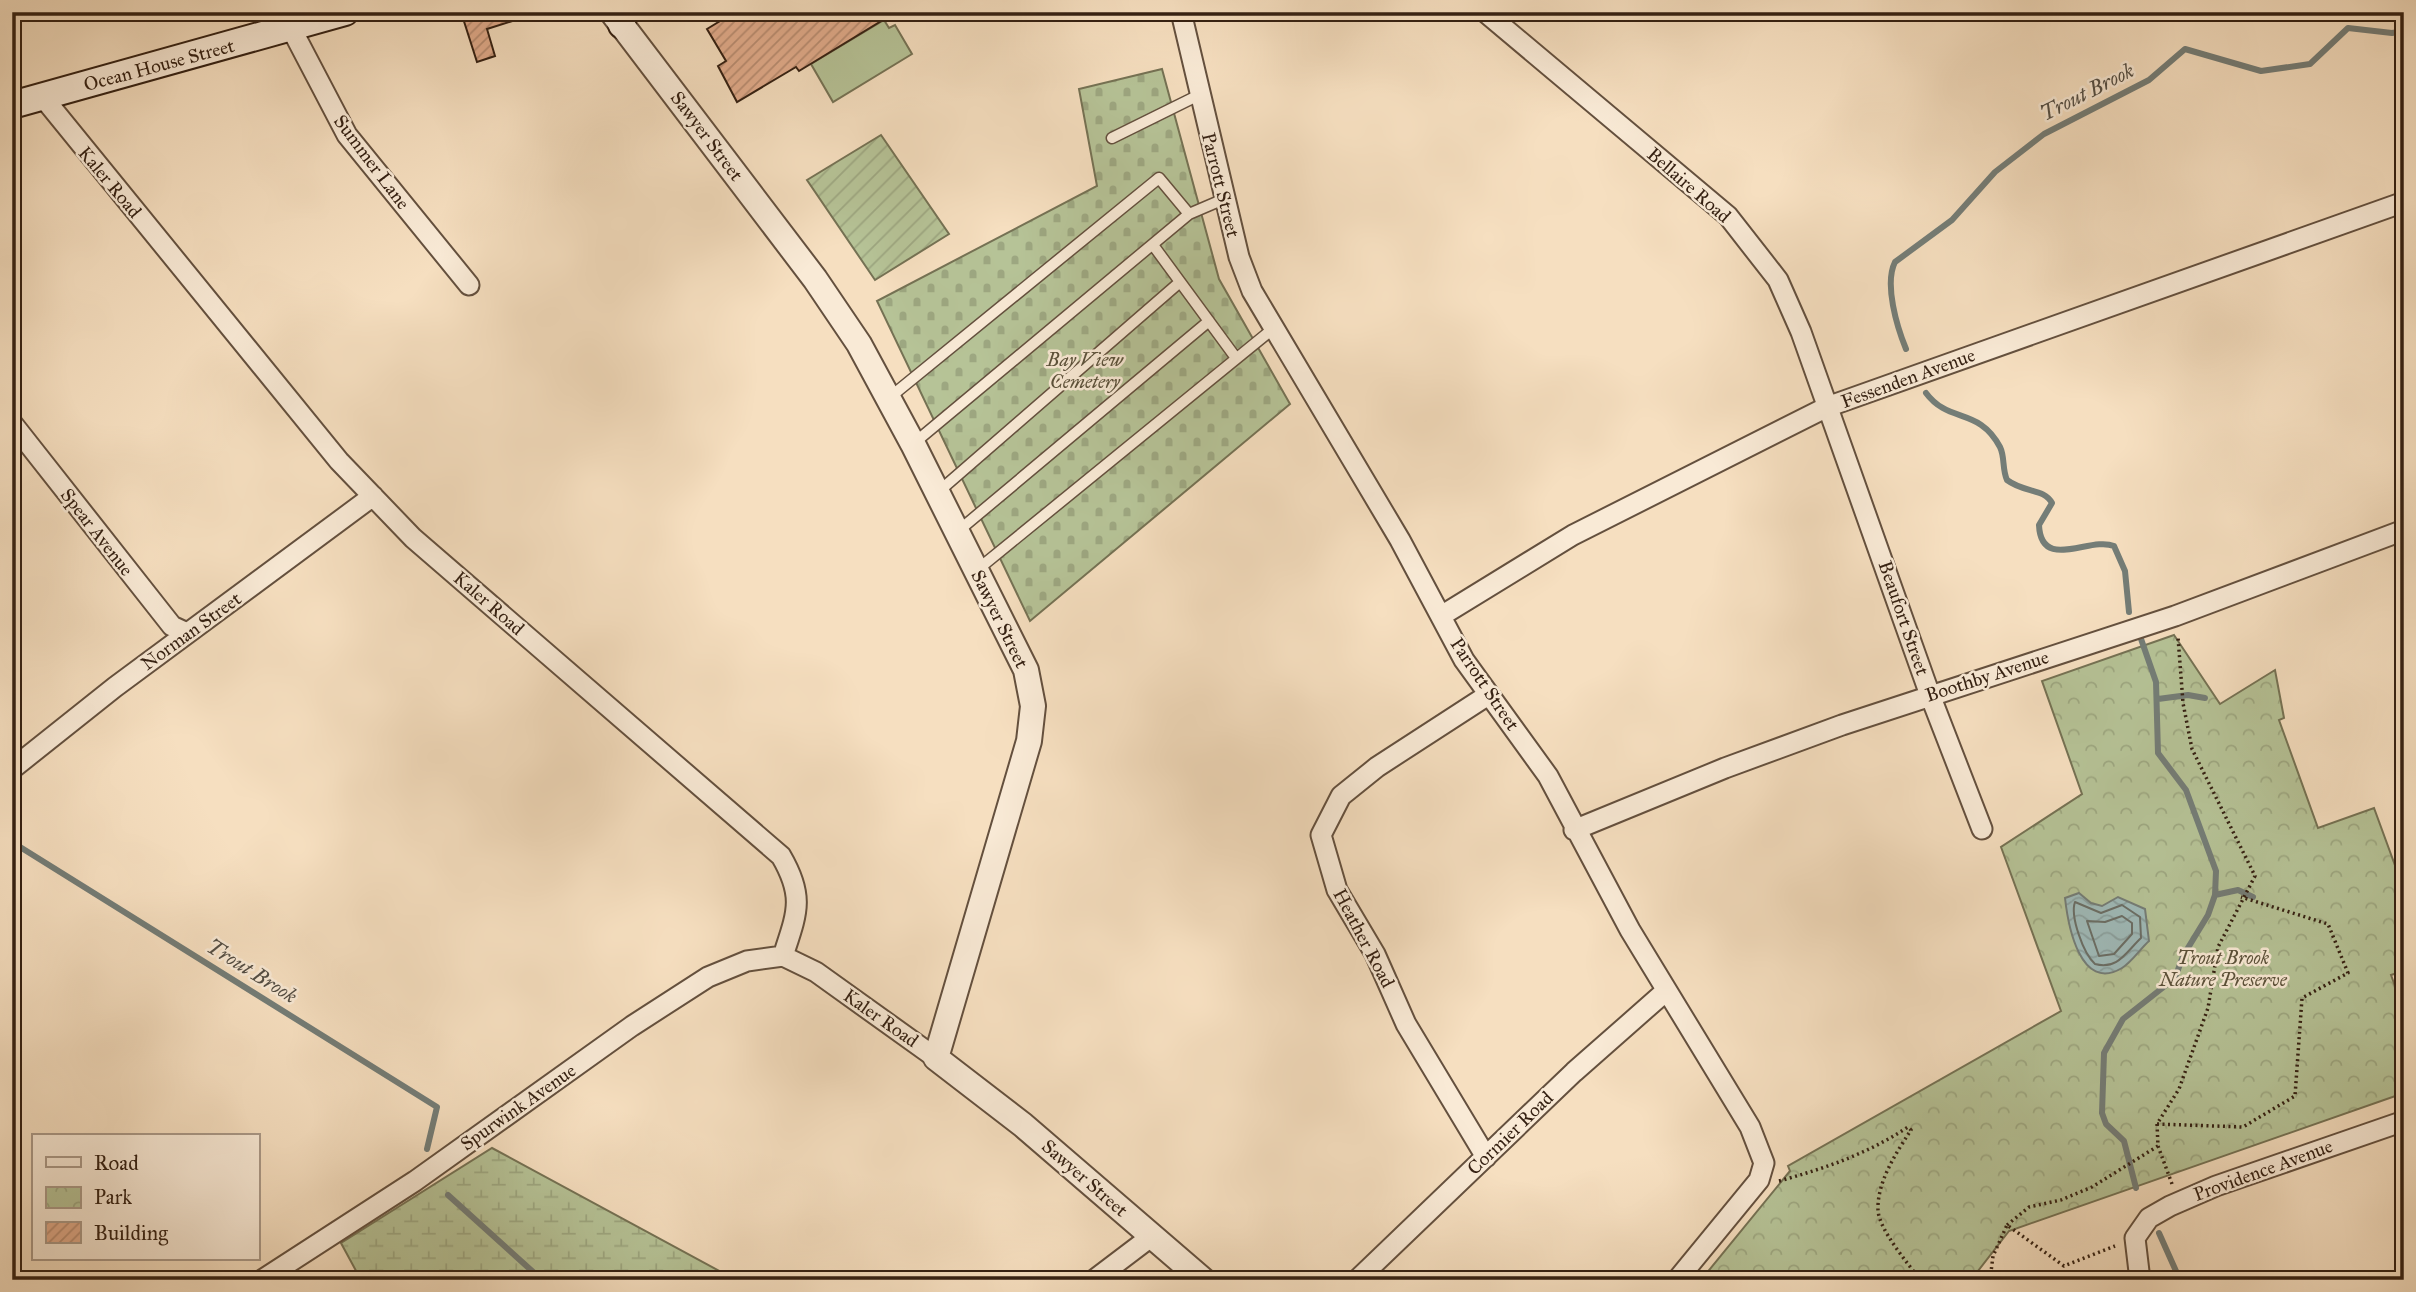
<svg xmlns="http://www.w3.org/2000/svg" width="2416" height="1292" viewBox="0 0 2416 1292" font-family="'IM FELL Great Primer',serif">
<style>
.wetland{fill:url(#wetland-marsh);stroke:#757254;stroke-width:2}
.cemetery{fill:url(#cemetery-stones);stroke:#757254;stroke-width:2}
.park{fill:url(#park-crowns);stroke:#757254;stroke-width:2}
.garden{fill:url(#garden-furrows);stroke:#757254;stroke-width:2}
.pitch{fill:#b6c397;stroke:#757254;stroke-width:2}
.water{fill:url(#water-waves);stroke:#747d77;stroke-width:2}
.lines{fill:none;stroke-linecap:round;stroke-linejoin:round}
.shore{stroke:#6a6e66;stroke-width:2}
.stream{stroke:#747d77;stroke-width:6}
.building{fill:url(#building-hatch);stroke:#342012;stroke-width:2}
.service-casing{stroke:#64503e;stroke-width:13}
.minor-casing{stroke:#64503e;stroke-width:23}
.tertiary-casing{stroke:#64503e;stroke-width:28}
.secondary-casing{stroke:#342012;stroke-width:30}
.path{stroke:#342012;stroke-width:3.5;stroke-dasharray:2 3.5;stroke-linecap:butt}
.service{stroke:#f9ead6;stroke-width:10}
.minor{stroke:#f9ead6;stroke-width:19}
.tertiary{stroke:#f9ead6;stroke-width:24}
.secondary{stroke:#f9ead6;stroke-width:26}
.labels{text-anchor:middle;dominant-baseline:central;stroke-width:5;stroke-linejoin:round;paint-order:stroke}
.street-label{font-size:19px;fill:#342012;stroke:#f9ead6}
.park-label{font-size:19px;font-style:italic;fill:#5b513a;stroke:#f9ead6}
.water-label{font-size:21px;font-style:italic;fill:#544e44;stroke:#f9ead6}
</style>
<defs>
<pattern id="wetland-marsh" width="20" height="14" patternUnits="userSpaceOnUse" patternTransform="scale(1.75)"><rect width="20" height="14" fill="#b6c397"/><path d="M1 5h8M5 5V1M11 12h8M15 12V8" fill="none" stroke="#9da781"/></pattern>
<pattern id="cemetery-stones" width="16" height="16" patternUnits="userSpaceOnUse" patternTransform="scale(1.75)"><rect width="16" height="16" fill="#b6c397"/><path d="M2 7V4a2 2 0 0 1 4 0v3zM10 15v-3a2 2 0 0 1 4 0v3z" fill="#9da781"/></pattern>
<pattern id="park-crowns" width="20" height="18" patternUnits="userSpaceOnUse" patternTransform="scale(1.75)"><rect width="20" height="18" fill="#b6c397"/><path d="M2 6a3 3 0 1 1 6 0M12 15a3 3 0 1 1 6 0" fill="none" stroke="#9da781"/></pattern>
<pattern id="garden-furrows" width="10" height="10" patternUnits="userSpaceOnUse" patternTransform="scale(1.75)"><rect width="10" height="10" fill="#b6c397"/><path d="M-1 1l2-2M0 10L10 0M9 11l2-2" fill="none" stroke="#9da781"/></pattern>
<pattern id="water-waves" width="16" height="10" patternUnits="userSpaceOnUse" patternTransform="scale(1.75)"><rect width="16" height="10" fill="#9fbbba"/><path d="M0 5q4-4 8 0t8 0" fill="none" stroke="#8aa09f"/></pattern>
<pattern id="building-hatch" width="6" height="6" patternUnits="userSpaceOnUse" patternTransform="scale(1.75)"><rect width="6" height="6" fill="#e2ac8c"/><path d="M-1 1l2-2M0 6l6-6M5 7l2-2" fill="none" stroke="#b88c71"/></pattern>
</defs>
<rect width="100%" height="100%" fill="#f6dfc0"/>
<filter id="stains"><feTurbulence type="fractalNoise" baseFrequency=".00286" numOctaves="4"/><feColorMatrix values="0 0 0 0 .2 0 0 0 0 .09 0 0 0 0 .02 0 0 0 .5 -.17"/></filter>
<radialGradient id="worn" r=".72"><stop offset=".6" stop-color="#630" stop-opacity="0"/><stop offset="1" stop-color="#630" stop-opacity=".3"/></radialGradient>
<path class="wetland" d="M 492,1148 L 736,1280 L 361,1280 L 341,1243 Z"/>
<path class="cemetery" d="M 1162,69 L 1219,279 L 1290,404 L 1030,621 L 877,301 L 1097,186 L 1079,89 Z"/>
<path class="park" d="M 2174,635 L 2220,704 L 2275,670 L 2284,718 L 2279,720 L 2318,828 L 2374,808 L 2404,890 L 2404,971 L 2391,975 L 2404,1011 L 2404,1093 L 2009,1231 L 1971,1280 L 1701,1280 L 1790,1171 L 1788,1166 L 2061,1011 L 2001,847 L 2082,794 L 2042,681 Z"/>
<path class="garden" d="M 881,135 L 949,234 L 875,280 L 807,180 Z"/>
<path class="pitch" d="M 884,20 L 889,28 L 895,25 L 912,54 L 833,102 L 811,64 Z"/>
<path class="water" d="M 2079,893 L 2091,903 L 2102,906 L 2118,897 L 2145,909 L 2149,941 C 2140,949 2132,962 2122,968 C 2080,993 2068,925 2065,898 Z"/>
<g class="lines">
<path class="shore" d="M 2075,902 L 2101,913 L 2122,905 L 2140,917 L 2141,938 C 2126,952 2118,970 2095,964 C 2083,953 2070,916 2075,902 Z
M 2122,916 L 2132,923 L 2132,934 L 2114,954 L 2099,956 L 2087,921 L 2105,922 Z"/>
<path class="stream" d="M 1906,349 C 1897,327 1884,284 1895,262 L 1952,220 L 1995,172 L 2044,134 L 2149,80 L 2185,49 L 2261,71 L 2310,64 L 2348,28 L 2392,33 L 2404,31
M 1926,393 C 1949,424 1979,407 2000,447 C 2005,457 2002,469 2007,480 C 2024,493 2044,488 2052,503 L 2039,525 C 2041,572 2090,536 2114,546 L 2125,571 L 2129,612
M 2158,699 L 2188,695 L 2205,698
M 12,842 L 437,1107 L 427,1149
M 2215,895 L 2238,890 L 2253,897
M 2136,1188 L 2124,1141 L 2106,1124 L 2102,1113 L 2104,1053 L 2123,1019 L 2175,978 L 2183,956 L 2208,915 L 2215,895 L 2216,871 L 2186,790 L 2158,753 L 2156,682 L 2140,636
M 448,1195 L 542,1280
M 2159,1233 L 2180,1280"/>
</g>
<path class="building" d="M 461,12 L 528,12 L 528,16 L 487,29 L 495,56 L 477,62 Z
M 735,12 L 896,12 L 799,71 L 796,67 L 737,102 L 718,66 L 726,61 L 707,29 Z"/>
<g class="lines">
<defs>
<path id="service" d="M 1112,138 L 1199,95
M 1153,245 L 1236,358
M 889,398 L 1159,178 L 1189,214
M 913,444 L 1189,214 L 1224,199
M 937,493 L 1180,282
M 957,532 L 1209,321
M 977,570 L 1274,328"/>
<path id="minor" d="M 1181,12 L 1239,257 L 1252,291 L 1400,540 L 1464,660 L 1548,776 L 1630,930 L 1750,1127 L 1764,1163 L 1759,1180 L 1677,1280
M 1485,12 L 1728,216 L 1778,280 L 1801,332 L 1930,695 L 1982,829
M 291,28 L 347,135 L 469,285
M 42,96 L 339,461 L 413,538 L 781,856 C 805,897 797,913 783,956
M 12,423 L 172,626 L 187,633
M 1441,616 L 1573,535 L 1827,407 L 2404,202
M 12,769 L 115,687 L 373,496
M 1574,830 L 1725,768 L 1842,725 L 2175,616 L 2404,530
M 783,956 L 816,972 L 936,1058
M 1486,1157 L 1406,1024 L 1375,954 L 1337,890 L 1321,835 L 1341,796 L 1377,767 L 1488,695
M 262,1280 L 415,1181 L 632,1026 L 708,977 L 747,961 L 783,956
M 1094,1280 L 1152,1236
M 1357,1280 L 1574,1072 L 1666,991
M 2140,1280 L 2135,1238 L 2149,1218 L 2170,1206 L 2216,1186 L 2404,1121"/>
<path id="tertiary" d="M 612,12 L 815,279 L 859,344 L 913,444 L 1026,670 L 1033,706 L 1029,741 L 936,1058 L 1023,1125 L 1203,1280"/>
<path id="secondary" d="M 621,12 L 622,25
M 12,105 L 345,12"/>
</defs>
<use href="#service" class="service-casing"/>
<use href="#minor" class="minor-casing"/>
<use href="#tertiary" class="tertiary-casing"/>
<use href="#secondary" class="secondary-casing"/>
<path class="path" d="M 2157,1124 L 2243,1127 L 2295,1096 L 2302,998 L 2348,973 L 2328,924 L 2241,897
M 1779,1181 C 1826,1168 1867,1154 1908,1127 L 1911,1130 C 1896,1153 1877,1182 1878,1210 C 1879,1230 1908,1263 1920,1280
M 2172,1184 L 2158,1146 L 2157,1124 L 2179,1089 L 2208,1008 L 2218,947 L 2255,876 L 2192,749 L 2183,703 L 2178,637
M 2007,1225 L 2029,1207 L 2061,1200 L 2092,1187 L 2158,1146
M 1990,1280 L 1993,1256 L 2007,1225 L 2064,1266 L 2115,1246"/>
<use href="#service" class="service"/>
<use href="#minor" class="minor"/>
<use href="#tertiary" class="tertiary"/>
<use href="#secondary" class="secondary"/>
</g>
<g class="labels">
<g class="street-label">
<text transform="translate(159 65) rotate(-15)">Ocean House Street</text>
<text transform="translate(707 136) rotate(53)">Sawyer Street</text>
<text transform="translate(372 162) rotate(53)">Summer Lane</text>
<text transform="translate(110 182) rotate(50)">Kaler Road</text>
<text transform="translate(1221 185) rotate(76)">Parrott Street</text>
<text transform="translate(1689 185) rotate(41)">Bellaire Road</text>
<text transform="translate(1908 378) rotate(-20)">Fessenden Avenue</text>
<text transform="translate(97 532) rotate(52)">Spear Avenue</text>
<text transform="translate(489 603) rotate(41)">Kaler Road</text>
<text transform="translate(1904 618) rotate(71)">Beaufort Street</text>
<text transform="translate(1000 619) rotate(64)">Sawyer Street</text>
<text transform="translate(191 631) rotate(-36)">Norman Street</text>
<text transform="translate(1987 676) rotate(-18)">Boothby Avenue</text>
<text transform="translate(1485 684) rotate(56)">Parrott Street</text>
<text transform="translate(1364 938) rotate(62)">Heather Road</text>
<text transform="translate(881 1018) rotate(35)">Kaler Road</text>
<text transform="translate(518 1107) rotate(-35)">Spurwink Avenue</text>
<text transform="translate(1510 1133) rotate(-44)">Cormier Road</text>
<text transform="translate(2263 1170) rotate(-20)">Providence Avenue</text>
<text transform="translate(1085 1178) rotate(41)">Sawyer Street</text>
</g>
<g class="park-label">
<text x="1085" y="359">Bay View<tspan x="1085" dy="22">Cemetery</tspan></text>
<text x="2223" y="957">Trout Brook<tspan x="2223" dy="22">Nature Preserve</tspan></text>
</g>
<g class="water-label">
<text transform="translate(2087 92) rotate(-27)">Trout Brook</text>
<text transform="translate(252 971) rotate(32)">Trout Brook</text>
</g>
</g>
<rect width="2416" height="1292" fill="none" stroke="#f6dfc0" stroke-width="42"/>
<rect x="14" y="14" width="2388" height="1264" fill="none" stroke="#342012" stroke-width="3.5"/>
<rect x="21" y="21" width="2374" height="1250" fill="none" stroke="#342012" stroke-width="2"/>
<rect x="32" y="1134" width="228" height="126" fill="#f9ead6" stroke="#aa9988" stroke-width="2"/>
<rect x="46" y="1157" width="35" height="10" fill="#f9ead6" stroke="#aa9988" stroke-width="2"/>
<text x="94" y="1170" font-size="21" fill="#342012">Road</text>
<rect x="46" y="1187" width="35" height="21" fill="url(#park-crowns)" stroke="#aa9988" stroke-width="2"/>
<text x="94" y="1204" font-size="21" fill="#342012">Park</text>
<rect x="46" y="1222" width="35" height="21" fill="url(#building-hatch)" stroke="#aa9988" stroke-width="2"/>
<text x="94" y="1240" font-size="21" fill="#342012">Building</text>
<rect width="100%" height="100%" filter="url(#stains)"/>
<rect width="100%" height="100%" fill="url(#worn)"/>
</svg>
